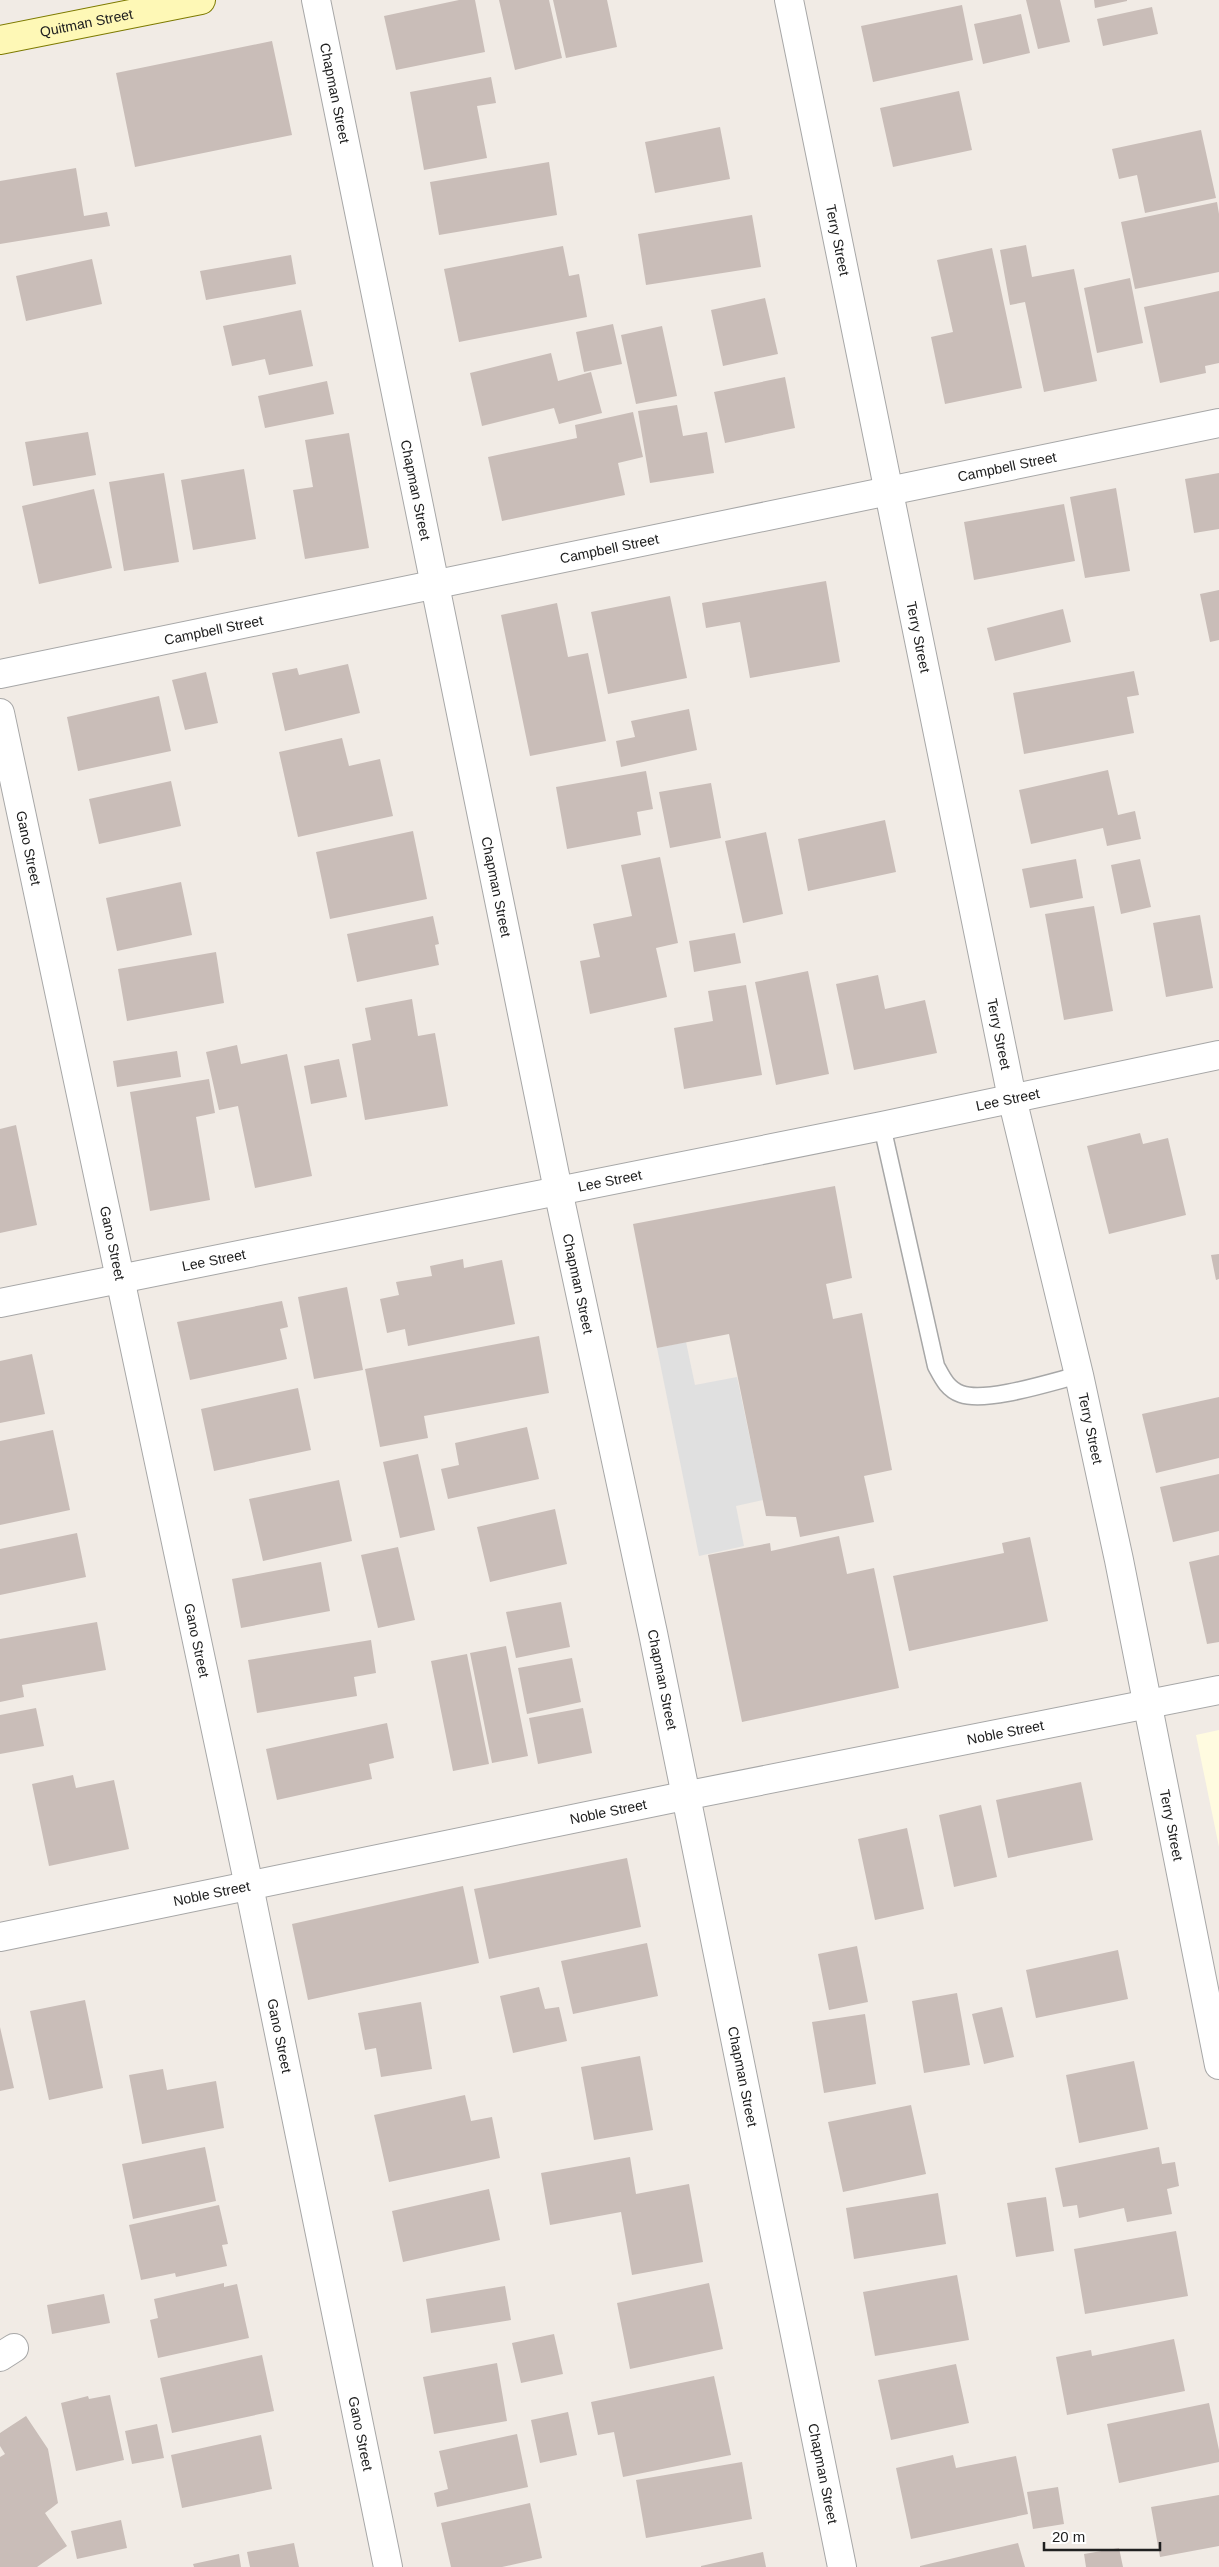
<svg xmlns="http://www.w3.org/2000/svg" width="1219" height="2567" viewBox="0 0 1219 2567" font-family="Arial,sans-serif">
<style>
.education{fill:#fffbe0}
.parking{fill:#e0e0e0}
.building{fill:#c9bdb8}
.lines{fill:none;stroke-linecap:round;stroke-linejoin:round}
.lane-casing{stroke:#a7a7a7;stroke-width:19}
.street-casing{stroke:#a7a7a7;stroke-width:30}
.secondary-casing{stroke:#7d7a00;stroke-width:30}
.lane{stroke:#fff;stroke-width:16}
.street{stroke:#fff;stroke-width:28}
.secondary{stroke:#fef8b6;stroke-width:28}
.labels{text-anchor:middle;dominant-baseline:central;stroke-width:5;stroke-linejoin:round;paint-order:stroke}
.street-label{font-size:14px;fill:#202020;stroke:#fff}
</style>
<rect width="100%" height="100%" fill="#f1ebe5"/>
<path class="education" d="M 1219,1730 L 1219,1847 L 1196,1735 Z"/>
<path class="parking" d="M 686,1342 L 695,1385 L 737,1377 L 763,1500 L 736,1506 L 744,1546 L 699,1556 L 657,1348 Z"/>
<path class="building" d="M 459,0 L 475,0 L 485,52 L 396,70 L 384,16 Z
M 499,0 L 549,0 L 562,58 L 515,70 Z
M 553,0 L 607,0 L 617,47 L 566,58 Z
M 1026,0 L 1060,0 L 1070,42 L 1038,49 Z
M 1094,0 L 1127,0 L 1127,1 L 1095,8 Z
M 962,5 L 973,60 L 873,82 L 861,26 Z
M 1152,7 L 1158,34 L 1103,46 L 1097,19 Z
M 1021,14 L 1030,53 L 983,64 L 974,24 Z
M 272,41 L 292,135 L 135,167 L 116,73 Z
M 491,77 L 496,103 L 477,106 L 487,158 L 424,170 L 410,92 Z
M 959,91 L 972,150 L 893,167 L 880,108 Z
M 720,127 L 730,179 L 655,193 L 645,142 Z
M 1201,130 L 1216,198 L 1145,213 L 1137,175 L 1119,179 L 1112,149 Z
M 549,162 L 557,215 L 439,235 L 430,182 Z
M 76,168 L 84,216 L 107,212 L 110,226 L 0,244 L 0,181 Z
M 1217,202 L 1219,214 L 1219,272 L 1135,289 L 1121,222 Z
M 752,215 L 761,267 L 646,285 L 638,234 Z
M 1026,245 L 1032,277 L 1074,269 L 1097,381 L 1044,392 L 1025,302 L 1010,305 L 1000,250 Z
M 563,246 L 569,276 L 579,274 L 587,317 L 459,342 L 444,269 Z
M 992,248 L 1022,388 L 945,404 L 931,337 L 953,332 L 937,260 Z
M 291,255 L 296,284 L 206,300 L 200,271 Z
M 92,259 L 102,304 L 26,321 L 16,276 Z
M 1130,278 L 1143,343 L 1097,353 L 1084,288 Z
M 1219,291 L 1219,363 L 1205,366 L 1206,373 L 1160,383 L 1144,307 Z
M 765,298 L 778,354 L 723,366 L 711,310 Z
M 301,310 L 313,366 L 269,375 L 265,359 L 232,366 L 223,326 Z
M 613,324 L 622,364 L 584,372 L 576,332 Z
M 662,326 L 677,396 L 636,404 L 621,335 Z
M 551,353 L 558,381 L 591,372 L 602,413 L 559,424 L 554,408 L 482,426 L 470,373 Z
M 785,377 L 795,428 L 725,443 L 714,392 Z
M 327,381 L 334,414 L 265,428 L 258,396 Z
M 677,405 L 683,436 L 707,432 L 714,473 L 650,483 L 638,411 Z
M 633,412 L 643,457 L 618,463 L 625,495 L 502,521 L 488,457 L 577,438 L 575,425 Z
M 88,432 L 96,475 L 33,486 L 25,442 Z
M 349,433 L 369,548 L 305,559 L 293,490 L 313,487 L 305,440 Z
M 244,469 L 256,539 L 193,550 L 181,480 Z
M 164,473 L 179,562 L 124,571 L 109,482 Z
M 1219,473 L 1219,529 L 1194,533 L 1185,479 Z
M 1116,488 L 1130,571 L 1085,578 L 1070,497 Z
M 94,489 L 112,568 L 39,584 L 22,506 Z
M 1064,504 L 1075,561 L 974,580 L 964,522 Z
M 826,581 L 840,662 L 750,678 L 740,622 L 706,628 L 702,603 Z
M 1219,590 L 1219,640 L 1210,642 L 1200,594 Z
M 670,596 L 687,678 L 608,694 L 591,612 Z
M 557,603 L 568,657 L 588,653 L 606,741 L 530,756 L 501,615 Z
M 1063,609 L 1071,642 L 995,661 L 987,628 Z
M 348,664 L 360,713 L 285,731 L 272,673 L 297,668 L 299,675 Z
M 1134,671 L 1139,695 L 1127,697 L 1134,733 L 1024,754 L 1013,693 Z
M 206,672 L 218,723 L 185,730 L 172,680 Z
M 159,696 L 171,751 L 78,771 L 67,717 Z
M 689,709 L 697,750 L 621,767 L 616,741 L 635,737 L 631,721 Z
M 342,738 L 349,766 L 380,759 L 393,816 L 298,837 L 279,752 Z
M 1108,770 L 1118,815 L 1135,811 L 1141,839 L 1107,846 L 1103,828 L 1031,844 L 1019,790 Z
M 646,771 L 653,809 L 637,812 L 641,835 L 567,849 L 556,787 Z
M 171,781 L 181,826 L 99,844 L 89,799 Z
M 711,783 L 721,838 L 670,848 L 659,792 Z
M 885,820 L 896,872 L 808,891 L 798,839 Z
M 413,831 L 427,899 L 330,919 L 316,852 Z
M 766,832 L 783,914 L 743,923 L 725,841 Z
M 660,857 L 678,943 L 656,948 L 667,997 L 590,1014 L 580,961 L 600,957 L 593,924 L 632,916 L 621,865 Z
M 1076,859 L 1083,898 L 1030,908 L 1022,869 Z
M 1140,859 L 1151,907 L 1121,914 L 1111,865 Z
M 181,882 L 192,935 L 117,951 L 106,898 Z
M 1094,906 L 1113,1011 L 1064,1020 L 1045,914 Z
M 1200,915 L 1213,988 L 1166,997 L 1153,923 Z
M 433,916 L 439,944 L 435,945 L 439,965 L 357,982 L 347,934 Z
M 735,933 L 741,963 L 694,972 L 689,941 Z
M 216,952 L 224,1003 L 127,1021 L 118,969 Z
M 808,971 L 829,1074 L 776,1085 L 755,982 Z
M 878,975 L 885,1009 L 925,1000 L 937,1053 L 854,1070 L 836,984 Z
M 746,985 L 762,1075 L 684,1089 L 674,1028 L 713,1021 L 708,991 Z
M 412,999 L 418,1036 L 435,1033 L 448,1106 L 365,1120 L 352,1044 L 371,1040 L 365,1008 Z
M 237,1045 L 241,1064 L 287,1054 L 312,1176 L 255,1188 L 238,1106 L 219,1110 L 206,1052 Z
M 177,1051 L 181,1077 L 117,1087 L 113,1061 Z
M 339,1059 L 347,1097 L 311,1104 L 304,1066 Z
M 209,1079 L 215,1113 L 196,1117 L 210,1200 L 150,1211 L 130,1092 Z
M 16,1125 L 37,1225 L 0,1233 L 0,1129 Z
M 1140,1133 L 1143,1144 L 1168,1138 L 1186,1215 L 1109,1234 L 1087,1146 Z
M 835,1186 L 852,1278 L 826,1284 L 833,1319 L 862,1313 L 892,1470 L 864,1476 L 874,1522 L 800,1537 L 796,1517 L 766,1516 L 729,1334 L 657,1348 L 633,1224 Z
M 1219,1254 L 1219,1279 L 1216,1280 L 1211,1255 Z
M 463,1259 L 464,1268 L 502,1260 L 515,1324 L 408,1346 L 405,1329 L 387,1333 L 380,1299 L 399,1295 L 396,1282 L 432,1276 L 430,1266 Z
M 347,1287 L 363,1370 L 314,1379 L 298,1297 Z
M 282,1301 L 288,1327 L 280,1329 L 287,1359 L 190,1380 L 177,1322 Z
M 539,1336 L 549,1393 L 424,1416 L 428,1438 L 380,1447 L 365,1369 Z
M 32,1354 L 45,1414 L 0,1423 L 0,1361 Z
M 298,1388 L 311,1450 L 214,1471 L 201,1409 Z
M 1219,1397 L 1219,1458 L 1156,1473 L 1142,1414 Z
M 527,1427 L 539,1479 L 448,1499 L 441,1469 L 459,1465 L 455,1443 Z
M 53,1430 L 70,1510 L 0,1525 L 0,1441 Z
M 418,1454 L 435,1530 L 400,1538 L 383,1462 Z
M 1219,1474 L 1219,1531 L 1173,1542 L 1160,1487 Z
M 339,1480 L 352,1541 L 263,1561 L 249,1499 Z
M 555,1509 L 567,1564 L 490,1582 L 477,1527 Z
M 77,1533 L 86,1577 L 0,1595 L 0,1549 Z
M 839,1536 L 847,1574 L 874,1568 L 899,1688 L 742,1722 L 708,1555 L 770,1543 L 771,1551 Z
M 1030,1537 L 1048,1621 L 909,1651 L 893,1576 L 1004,1553 L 1002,1543 Z
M 398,1547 L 415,1620 L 378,1628 L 361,1555 Z
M 1219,1555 L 1219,1642 L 1207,1644 L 1189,1562 Z
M 321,1562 L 330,1611 L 241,1628 L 232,1579 Z
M 561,1602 L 570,1647 L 516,1658 L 506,1612 Z
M 97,1622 L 106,1670 L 22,1685 L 24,1697 L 0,1702 L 0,1639 Z
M 371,1640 L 376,1673 L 354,1677 L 357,1696 L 257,1713 L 248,1660 Z
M 506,1646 L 528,1756 L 492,1763 L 470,1653 Z
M 467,1654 L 489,1764 L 453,1771 L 431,1661 Z
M 572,1658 L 581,1702 L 527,1714 L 518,1668 Z
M 36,1708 L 44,1746 L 0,1754 L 0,1715 Z
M 583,1708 L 592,1753 L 538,1764 L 529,1718 Z
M 387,1723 L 394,1758 L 369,1764 L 372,1779 L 277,1800 L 266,1749 Z
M 73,1775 L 76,1788 L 114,1780 L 129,1849 L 49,1866 L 32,1784 Z
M 1081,1782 L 1093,1840 L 1008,1858 L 996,1800 Z
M 981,1805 L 997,1877 L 954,1887 L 939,1815 Z
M 907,1828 L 924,1909 L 875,1920 L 858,1839 Z
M 627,1858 L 641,1927 L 489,1959 L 474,1889 Z
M 463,1886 L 479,1963 L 308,2000 L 292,1924 Z
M 647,1943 L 658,1996 L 573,2014 L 561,1961 Z
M 857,1946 L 868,2002 L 829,2010 L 818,1954 Z
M 1118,1950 L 1128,1999 L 1036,2018 L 1026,1970 Z
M 539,1987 L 545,2009 L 559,2007 L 567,2041 L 513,2053 L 500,1996 Z
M 957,1993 L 970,2065 L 924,2073 L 912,2001 Z
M 85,2000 L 103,2088 L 49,2100 L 30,2011 Z
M 421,2002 L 432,2069 L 381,2077 L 376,2048 L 365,2050 L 358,2013 Z
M 1002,2007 L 1014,2057 L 984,2064 L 972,2014 Z
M 865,2014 L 876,2084 L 824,2093 L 812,2022 Z
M 0,2027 L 14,2088 L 0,2091 Z
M 640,2056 L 653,2130 L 594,2140 L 581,2067 Z
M 1134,2061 L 1148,2129 L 1079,2143 L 1066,2075 Z
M 163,2069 L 167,2090 L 216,2081 L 224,2128 L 142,2144 L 129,2075 Z
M 465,2095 L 471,2121 L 492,2117 L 500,2158 L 389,2182 L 374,2115 Z
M 911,2105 L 926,2174 L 843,2192 L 828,2122 Z
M 205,2147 L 216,2201 L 133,2219 L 122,2164 Z
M 1159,2147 L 1162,2164 L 1175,2162 L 1179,2186 L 1167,2189 L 1172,2214 L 1127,2222 L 1124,2208 L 1079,2218 L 1077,2205 L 1063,2207 L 1055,2168 Z
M 630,2157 L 636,2194 L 689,2184 L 703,2262 L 632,2275 L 621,2212 L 550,2225 L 541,2173 Z
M 489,2189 L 500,2240 L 403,2262 L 392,2211 Z
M 938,2193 L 946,2244 L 854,2259 L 846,2208 Z
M 1046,2197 L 1054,2251 L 1016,2257 L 1007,2203 Z
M 219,2205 L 228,2244 L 222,2245 L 227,2266 L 176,2277 L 175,2273 L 141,2280 L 129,2225 Z
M 1176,2231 L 1188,2296 L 1085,2314 L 1074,2249 Z
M 957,2275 L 969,2340 L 875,2356 L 863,2292 Z
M 224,2283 L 224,2287 L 237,2284 L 249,2338 L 158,2358 L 150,2320 L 158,2318 L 154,2299 Z
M 709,2283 L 723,2349 L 630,2369 L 617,2303 Z
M 505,2286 L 511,2320 L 431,2333 L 426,2299 Z
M 104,2294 L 110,2323 L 52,2334 L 47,2305 Z
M 554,2334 L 563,2374 L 521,2383 L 512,2343 Z
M 1174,2339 L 1185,2391 L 1067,2415 L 1056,2357 L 1091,2350 L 1092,2356 Z
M 262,2355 L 274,2411 L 172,2433 L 160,2378 Z
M 497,2363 L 507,2421 L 434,2434 L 423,2377 Z
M 956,2364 L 969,2423 L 891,2440 L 878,2380 Z
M 714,2376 L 731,2455 L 623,2477 L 614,2432 L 598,2435 L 591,2402 Z
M 110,2395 L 124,2460 L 76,2471 L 61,2403 L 88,2396 L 89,2399 Z
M 1209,2403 L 1219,2450 L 1219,2462 L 1119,2483 L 1107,2424 Z
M 568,2412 L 577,2455 L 540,2463 L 531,2420 Z
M 26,2416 L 48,2449 L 58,2503 L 45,2513 L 67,2546 L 37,2567 L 0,2567 L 0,2457 L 5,2454 L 0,2446 L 0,2433 Z
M 157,2424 L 164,2458 L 132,2464 L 125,2431 Z
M 517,2434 L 528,2487 L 437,2507 L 434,2493 L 448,2489 L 439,2451 Z
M 261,2435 L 272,2489 L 182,2508 L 171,2455 Z
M 953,2455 L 956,2468 L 1016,2456 L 1028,2514 L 911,2539 L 896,2468 Z
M 742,2462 L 752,2519 L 646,2538 L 636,2480 Z
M 1058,2487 L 1064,2524 L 1033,2529 L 1027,2492 Z
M 1219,2495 L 1219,2546 L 1160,2557 L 1151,2507 Z
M 530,2503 L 542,2558 L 502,2567 L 451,2567 L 441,2523 Z
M 121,2520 L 127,2548 L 77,2559 L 71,2531 Z
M 294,2543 L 299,2567 L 250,2567 L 247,2552 Z
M 1018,2543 L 1025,2567 L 920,2567 L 920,2566 Z
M 1119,2548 L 1123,2567 L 1086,2567 L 1084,2554 Z
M 763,2552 L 766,2567 L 701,2567 L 701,2566 Z
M 239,2554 L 241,2567 L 194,2567 L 193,2564 Z"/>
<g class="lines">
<defs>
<path id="lane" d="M 882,1126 L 936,1366 C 942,1377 947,1389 961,1394 C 987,1403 1051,1382 1079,1375"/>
<g id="street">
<path id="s1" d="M 316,0 L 558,1190 L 653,1633 L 842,2567"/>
<path id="s2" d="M 789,0 L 1012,1098 L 1079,1375 L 1119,1560 L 1219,2065"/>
<path id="s3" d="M 0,674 L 1219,423"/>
<path id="s4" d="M 0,713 L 249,1886 L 388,2567"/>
<path id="s5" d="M 0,1303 L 882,1126 L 1219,1055"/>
<path id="s6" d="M 0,1937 L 684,1796 L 1219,1690"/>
<path d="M 0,2357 L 14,2348"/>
</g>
<g id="secondary">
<path id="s7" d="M 0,40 L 201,0"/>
</g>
</defs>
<use href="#lane" class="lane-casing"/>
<use href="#street" class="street-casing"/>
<use href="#secondary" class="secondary-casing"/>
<use href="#lane" class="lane"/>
<use href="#street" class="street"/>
<use href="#secondary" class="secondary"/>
</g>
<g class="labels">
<g class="street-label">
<text stroke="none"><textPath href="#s7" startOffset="88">Quitman Street</textPath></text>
<text stroke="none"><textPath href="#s1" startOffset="95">Chapman Street</textPath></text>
<text stroke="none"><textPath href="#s2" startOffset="245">Terry Street</textPath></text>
<text stroke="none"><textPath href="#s3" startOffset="1028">Campbell Street</textPath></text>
<text stroke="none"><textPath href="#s1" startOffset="500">Chapman Street</textPath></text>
<text stroke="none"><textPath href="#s3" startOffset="622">Campbell Street</textPath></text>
<text stroke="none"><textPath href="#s3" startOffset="218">Campbell Street</textPath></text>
<text stroke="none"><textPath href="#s2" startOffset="650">Terry Street</textPath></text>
<text stroke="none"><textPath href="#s4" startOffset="138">Gano Street</textPath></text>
<text stroke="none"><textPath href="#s1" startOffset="905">Chapman Street</textPath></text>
<text stroke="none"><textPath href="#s2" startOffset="1055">Terry Street</textPath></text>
<text stroke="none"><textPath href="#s5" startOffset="1028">Lee Street</textPath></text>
<text stroke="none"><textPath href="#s5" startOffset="622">Lee Street</textPath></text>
<text stroke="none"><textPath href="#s4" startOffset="542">Gano Street</textPath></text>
<text stroke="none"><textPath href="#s5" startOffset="218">Lee Street</textPath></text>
<text stroke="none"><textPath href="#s1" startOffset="1310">Chapman Street</textPath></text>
<text stroke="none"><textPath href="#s2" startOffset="1460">Terry Street</textPath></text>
<text stroke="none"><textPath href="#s4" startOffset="948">Gano Street</textPath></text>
<text stroke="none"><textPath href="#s1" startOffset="1715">Chapman Street</textPath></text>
<text stroke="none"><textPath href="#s6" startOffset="1026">Noble Street</textPath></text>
<text stroke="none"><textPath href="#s6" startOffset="621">Noble Street</textPath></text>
<text stroke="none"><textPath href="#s2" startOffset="1865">Terry Street</textPath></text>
<text stroke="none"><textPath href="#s6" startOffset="216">Noble Street</textPath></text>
<text stroke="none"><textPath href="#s4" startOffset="1352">Gano Street</textPath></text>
<text stroke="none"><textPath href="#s1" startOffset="2120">Chapman Street</textPath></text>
<text stroke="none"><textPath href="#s4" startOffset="1758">Gano Street</textPath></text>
<text stroke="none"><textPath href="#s1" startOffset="2525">Chapman Street</textPath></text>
</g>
</g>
<path d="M1044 2542v8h116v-8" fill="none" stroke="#202020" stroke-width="2.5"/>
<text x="1052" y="2542" font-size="15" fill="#202020" stroke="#ffffff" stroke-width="4" paint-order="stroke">20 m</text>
</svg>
